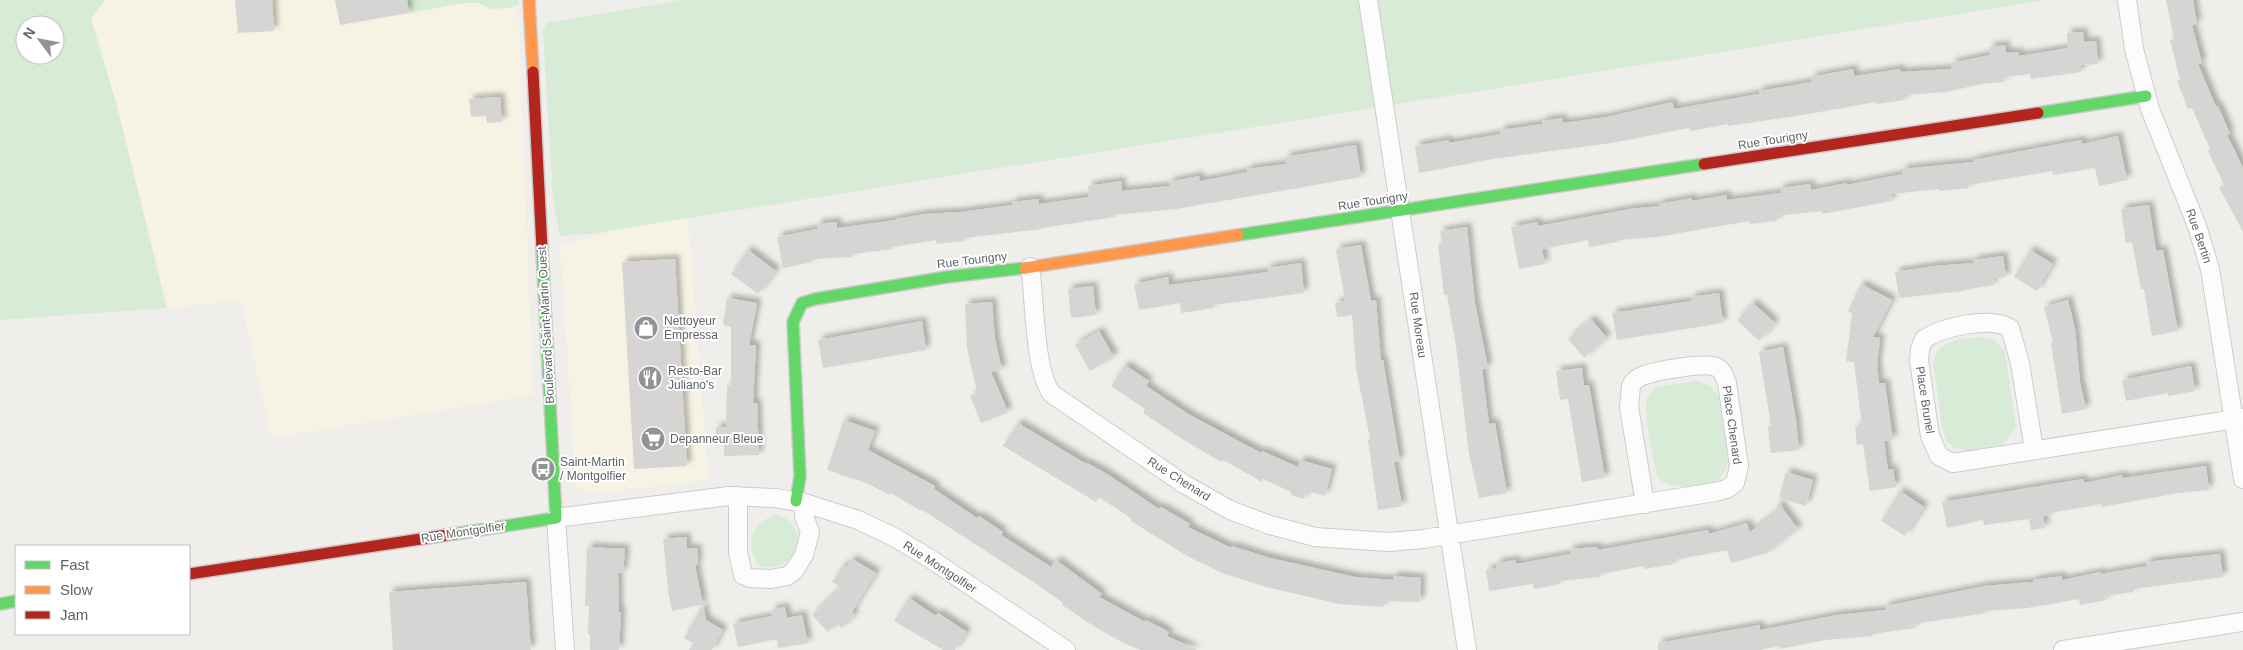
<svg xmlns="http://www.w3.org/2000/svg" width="2243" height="650" viewBox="0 0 2243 650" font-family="Arial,sans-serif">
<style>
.commercial{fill:#f7f3e4}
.green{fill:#d8ebd6;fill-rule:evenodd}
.building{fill:#d6d5d3;filter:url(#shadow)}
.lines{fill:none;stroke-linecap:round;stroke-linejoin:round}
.street-casing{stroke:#cbcccc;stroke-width:20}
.fast-casing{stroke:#cacacb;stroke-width:14}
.slow-casing{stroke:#cacacb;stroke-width:14}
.jam-casing{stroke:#cacacb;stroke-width:14}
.street{stroke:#fdfcfc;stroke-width:18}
.fast{stroke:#63d668;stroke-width:11}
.slow{stroke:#ff974d;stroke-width:11}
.jam{stroke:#b3261e;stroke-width:11}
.labels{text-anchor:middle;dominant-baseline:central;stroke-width:4;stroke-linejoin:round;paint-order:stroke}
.street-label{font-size:12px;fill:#5f6368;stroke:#fff}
.poi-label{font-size:12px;fill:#5f6368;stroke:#fff;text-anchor:start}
</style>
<defs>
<filter id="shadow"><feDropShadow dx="4.5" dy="-4.5" stdDeviation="2.5" flood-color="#0004"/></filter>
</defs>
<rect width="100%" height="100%" fill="#efeeea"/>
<path class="commercial" d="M 105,0 L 518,0 L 533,395 L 271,438 L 241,300 L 164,309 L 91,18 Z
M 688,217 L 708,480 L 588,494 L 576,486 L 560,247 L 601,234 Z"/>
<path class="green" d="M 0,0 L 105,0 L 91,18 L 116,102 L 167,308 L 0,320 ZM 25,25 L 55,25 L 55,55 L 25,55 Z
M 407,0 L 518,0 L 519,5 L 509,8 L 491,9 L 478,3 L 466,3 L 409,13 Z
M 680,0 L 2046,0 L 589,234 L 560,236 L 553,200 L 543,32 L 546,23 Z
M 1978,337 L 1994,339 L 2005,352 L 2016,428 L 2003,444 L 1967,451 L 1953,447 L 1946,440 L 1942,426 L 1933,363 C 1938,340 1958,340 1978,337 Z
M 1696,381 L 1711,386 L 1718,395 L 1728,460 C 1727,467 1725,473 1720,478 C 1709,487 1669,491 1659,479 C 1654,472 1645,417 1646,407 C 1646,399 1651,392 1657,387 Z
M 777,515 C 811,524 800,570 767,567 C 762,567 757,565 755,559 C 745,539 756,519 777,515 Z"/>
<path class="building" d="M 235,0 L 272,0 L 274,31 L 238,33 Z
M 335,0 L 407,0 L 409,13 L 340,25 Z
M 2166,0 L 2193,0 L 2197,24 L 2192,25 L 2202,63 L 2198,64 L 2216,107 L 2218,106 L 2230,134 L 2227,135 L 2243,168 L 2243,232 L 2219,187 L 2224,185 L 2208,151 L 2210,149 L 2192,108 L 2188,109 L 2177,81 L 2180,80 L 2170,40 L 2174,39 Z
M 2083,32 L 2084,42 L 2096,41 L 2098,64 L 2081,65 L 2081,72 L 2031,79 L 2030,74 L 2003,77 L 2004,82 L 1981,84 L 1946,92 L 1904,95 L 1905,100 L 1877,104 L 1876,102 L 1802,115 L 1728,126 L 1728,124 L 1690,131 L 1689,128 L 1611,143 L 1492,159 L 1419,173 L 1415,146 L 1449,140 L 1449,143 L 1501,134 L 1500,130 L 1543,124 L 1542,121 L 1562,118 L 1563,123 L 1607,117 L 1672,102 L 1674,109 L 1759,94 L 1759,91 L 1812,82 L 1811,77 L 1853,69 L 1854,76 L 1900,69 L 1901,72 L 1952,69 L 1951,63 L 1990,55 L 1989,47 L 2005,45 L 2006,53 L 2019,52 L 2019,56 L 2068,48 L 2067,33 Z
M 500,97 L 502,122 L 487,123 L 486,116 L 471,117 L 469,99 Z
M 2118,136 L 2127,180 L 2099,186 L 2095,168 L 2053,175 L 2052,171 L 1968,185 L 1969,188 L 1939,191 L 1939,189 L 1891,194 L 1892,201 L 1822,214 L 1822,211 L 1776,216 L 1777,221 L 1750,224 L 1749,221 L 1657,237 L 1617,240 L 1617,242 L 1589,247 L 1588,240 L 1542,249 L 1545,264 L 1519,269 L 1511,227 L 1537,222 L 1538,226 L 1630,209 L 1659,206 L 1659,204 L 1692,198 L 1692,201 L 1726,195 L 1727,200 L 1780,193 L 1780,188 L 1810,184 L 1811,190 L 1847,183 L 1847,185 L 1903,174 L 1902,169 L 1974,162 L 1973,160 L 2048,146 L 2082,140 L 2082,144 Z
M 1356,145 L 1361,177 L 1176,209 L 1114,215 L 1114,217 L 1042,228 L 1042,229 L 964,238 L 964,241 L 936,244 L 936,240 L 892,247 L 892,249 L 852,254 L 852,257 L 812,259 L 812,262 L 783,268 L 777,237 L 817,229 L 817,224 L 837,222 L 837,228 L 896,220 L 896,219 L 925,214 L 961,212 L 1012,205 L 1012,202 L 1039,199 L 1039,204 L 1089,197 L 1088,186 L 1121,181 L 1122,191 L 1170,186 L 1169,182 L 1199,176 L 1200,181 L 1248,172 L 1247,169 L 1286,164 L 1285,157 Z
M 2149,205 L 2156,251 L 2163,250 L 2178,331 L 2152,336 L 2144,289 L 2141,289 L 2132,242 L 2126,243 L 2121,209 Z
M 1467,227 L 1475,303 L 1488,368 L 1482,369 L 1489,424 L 1495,423 L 1507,493 L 1479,498 L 1469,454 L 1456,346 L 1447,295 L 1444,295 L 1438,244 L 1442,244 L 1440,231 Z
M 1361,245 L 1371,301 L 1376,300 L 1381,361 L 1383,360 L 1400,461 L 1394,462 L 1402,506 L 1378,510 L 1368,440 L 1370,439 L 1356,368 L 1352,315 L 1337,317 L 1335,303 L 1345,301 L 1336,249 Z
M 748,250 L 776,271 L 758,294 L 731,274 Z
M 2030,250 L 2053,264 L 2037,291 L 2014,277 Z
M 2003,256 L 2006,277 L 1993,279 L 1994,285 L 1963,290 L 1963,291 L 1899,298 L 1895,272 L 1934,266 L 1974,263 L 1973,260 Z
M 675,259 L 687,466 L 634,469 L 622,262 Z
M 1301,263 L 1304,293 L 1213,305 L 1214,308 L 1181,313 L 1180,303 L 1139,310 L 1134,284 L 1168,277 L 1169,285 L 1268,272 L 1267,268 Z
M 1861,284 L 1892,300 L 1873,337 L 1880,338 L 1877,365 L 1879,383 L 1885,383 L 1893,440 L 1884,441 L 1888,470 L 1893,469 L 1896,487 L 1870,491 L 1863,444 L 1857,445 L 1855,427 L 1862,426 L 1854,362 L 1846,361 L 1852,314 L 1848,311 Z
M 1093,286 L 1096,315 L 1071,318 L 1068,289 Z
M 1719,293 L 1723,323 L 1617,340 L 1612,313 L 1692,301 L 1691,297 Z
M 727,298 L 757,303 L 749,345 L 756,345 L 753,403 L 757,403 L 759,455 L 724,456 L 724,444 L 716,445 L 716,427 L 726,427 L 727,385 L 731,386 L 731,327 L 723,325 Z
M 2068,300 L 2075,329 L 2080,382 L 2086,409 L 2062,414 L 2051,343 L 2053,343 L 2044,307 Z
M 992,302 L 995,339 L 1002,370 L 991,372 L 1008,412 L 981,423 L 970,396 L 977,393 L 967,347 L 965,304 Z
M 1753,303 L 1775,323 L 1759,341 L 1737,320 Z
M 1591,319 L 1607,338 L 1584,358 L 1568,339 Z
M 922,321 L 926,350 L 823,368 L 818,340 Z
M 1099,331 L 1114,357 L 1090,371 L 1075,345 Z
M 1783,347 L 1796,420 L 1799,450 L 1771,453 L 1768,427 L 1771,426 L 1759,352 Z
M 1125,365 L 1149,381 L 1146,386 L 1188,414 L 1261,453 L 1262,451 L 1298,467 L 1300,460 L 1332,469 L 1325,496 L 1306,491 L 1304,499 L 1291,495 L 1291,492 L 1263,479 L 1262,482 L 1223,460 L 1221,462 L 1179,437 L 1143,413 L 1145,409 L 1111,386 Z
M 2191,366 L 2195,391 L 2168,396 L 2168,393 L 2126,401 L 2122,380 Z
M 1582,368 L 1584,386 L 1589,385 L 1605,478 L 1582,482 L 1568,399 L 1560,400 L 1556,371 Z
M 844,420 L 875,431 L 868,450 L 935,486 L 934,489 L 977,518 L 979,516 L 1003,532 L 1001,535 L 1051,567 L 1056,560 L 1102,594 L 1099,597 L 1145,622 L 1146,620 L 1169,632 L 1167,636 L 1197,650 L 1141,650 L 1126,644 L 1098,629 L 1062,605 L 1063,603 L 1035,583 L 921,509 L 921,511 L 891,493 L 890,495 L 866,483 L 827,470 Z
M 1018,423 L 1086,464 L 1087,463 L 1107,474 L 1159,509 L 1161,507 L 1190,524 L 1188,527 L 1231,548 L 1232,546 L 1270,558 L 1355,577 L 1393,580 L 1393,576 L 1421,578 L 1420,602 L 1385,601 L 1384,607 L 1339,604 L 1266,587 L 1222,573 L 1187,556 L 1131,521 L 1132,519 L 1099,497 L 1096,502 L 1003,446 Z
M 2206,466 L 2209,490 L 2178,493 L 2102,507 L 2101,504 L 2050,513 L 2051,515 L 2043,516 L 2045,528 L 2031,530 L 2029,519 L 1984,525 L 1983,520 L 1947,528 L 1942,502 L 2083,479 L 2084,483 L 2123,475 L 2123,478 Z
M 1786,472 L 1813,480 L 1806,506 L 1779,498 Z
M 1900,491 L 1924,507 L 1905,536 L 1881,521 Z
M 1778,502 L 1798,529 L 1767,553 L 1731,563 L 1727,550 L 1674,560 L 1674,564 L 1644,569 L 1644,566 L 1600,574 L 1600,577 L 1559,581 L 1559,584 L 1534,589 L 1533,584 L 1489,591 L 1486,570 L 1497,568 L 1496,563 L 1516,560 L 1516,564 L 1570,554 L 1570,549 L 1597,547 L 1598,550 L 1708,530 L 1709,534 L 1747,523 L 1750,532 L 1775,513 Z
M 686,537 L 687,549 L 697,548 L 698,565 L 695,565 L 706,620 L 723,630 L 712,650 L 689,650 L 693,643 L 684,638 L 703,604 L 672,611 L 668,590 L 663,539 Z
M 587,547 L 625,549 L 623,573 L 618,573 L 619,612 L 621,612 L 619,650 L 590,650 L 590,634 L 588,634 L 589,606 L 585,606 Z
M 2220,554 L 2223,577 L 2133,589 L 2133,592 L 2105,596 L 2106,600 L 2080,605 L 2079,599 L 2027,608 L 1985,611 L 1986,613 L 1914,624 L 1915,628 L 1872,634 L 1873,636 L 1825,640 L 1780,649 L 1779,646 L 1760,650 L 1658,650 L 1658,643 L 1760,625 L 1760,630 L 1837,615 L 1886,610 L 1885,606 L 1985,586 L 2033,582 L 2033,580 L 2062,576 L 2062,580 L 2101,572 L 2101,574 L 2147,566 L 2146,562 Z
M 852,559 L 876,573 L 852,612 L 855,615 L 842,628 L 837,623 L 828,632 L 812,615 L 841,587 L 832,582 L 843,565 L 847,567 Z
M 526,582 L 531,650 L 393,650 L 389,592 Z
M 909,598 L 936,616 L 938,613 L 967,632 L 955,650 L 943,650 L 894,621 Z
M 785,607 L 787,618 L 802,615 L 808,643 L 778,648 L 777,639 L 738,647 L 733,624 L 772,616 L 771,610 Z"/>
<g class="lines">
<defs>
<path id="street" d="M 1368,0 L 1467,650
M 2127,0 L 2134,49 L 2150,109 L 2197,226 L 2210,269 L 2243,479
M 1030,267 C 1035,298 1034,372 1052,394 L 1184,484 L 1230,510 L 1270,525 L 1315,537 L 1389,542 L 1423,539 L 1715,492 L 1727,489 L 1735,483 L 1739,466 L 1727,383 C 1724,376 1723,370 1716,367 C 1705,362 1654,371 1642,376 C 1637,378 1633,381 1631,386 L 1629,407 L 1645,504
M 2034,450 L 2020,363 L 2010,328 C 1990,316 1943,327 1924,339 L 1920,349 L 1919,360 L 1930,436 L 1939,456 L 1953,463 L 2243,418
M 738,496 L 738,552 L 743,575 L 750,578 L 771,579 L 787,576 L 794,571 L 804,555 L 810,532 L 804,516 L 805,503
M 565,650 L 556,518 L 729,496 L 775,498 L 805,503 L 858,520 L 894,537 L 929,558 L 1066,650
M 2063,650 L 2243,622"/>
<path id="fast" d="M 2038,113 L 2146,96
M 1238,235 L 1704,164
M 796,501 L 800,476 L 793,322 L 802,303 L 815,299 L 947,277 L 1025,268
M 454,534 L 556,518 L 542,249
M 0,604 L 16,601"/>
<path id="slow" d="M 529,0 L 533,72
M 1025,268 L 1238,235"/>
<path id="jam" d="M 533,72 L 542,249
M 1704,164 L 2038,113
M 189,574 L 454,534"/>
</defs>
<use href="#street" class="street-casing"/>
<use href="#fast" class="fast-casing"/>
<use href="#slow" class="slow-casing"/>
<use href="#jam" class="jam-casing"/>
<use href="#street" class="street"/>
<use href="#fast" class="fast"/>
<use href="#slow" class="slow"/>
<use href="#jam" class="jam"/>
</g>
<defs>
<symbol id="shop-disc" viewBox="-11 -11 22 22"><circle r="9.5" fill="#919496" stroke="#fff"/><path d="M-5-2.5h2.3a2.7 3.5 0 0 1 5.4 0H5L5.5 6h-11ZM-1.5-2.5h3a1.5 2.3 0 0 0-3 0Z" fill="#fff"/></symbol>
<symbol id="restaurant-disc" viewBox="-11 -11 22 22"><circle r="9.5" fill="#919496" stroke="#fff"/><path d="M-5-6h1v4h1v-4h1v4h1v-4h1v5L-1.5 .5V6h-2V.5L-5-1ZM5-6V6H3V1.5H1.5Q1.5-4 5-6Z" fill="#fff"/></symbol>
<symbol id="supermarket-disc" viewBox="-11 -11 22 22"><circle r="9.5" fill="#919496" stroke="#fff"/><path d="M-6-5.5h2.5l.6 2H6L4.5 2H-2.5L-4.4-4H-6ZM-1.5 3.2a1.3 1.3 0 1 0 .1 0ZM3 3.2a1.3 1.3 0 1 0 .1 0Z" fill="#fff"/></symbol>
<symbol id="bus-disc" viewBox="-11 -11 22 22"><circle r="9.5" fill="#919496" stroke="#fff"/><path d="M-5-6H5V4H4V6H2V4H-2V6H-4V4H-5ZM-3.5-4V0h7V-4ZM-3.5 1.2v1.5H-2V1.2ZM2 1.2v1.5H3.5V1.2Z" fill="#fff"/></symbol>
</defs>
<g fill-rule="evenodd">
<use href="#shop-disc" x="632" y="314" width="28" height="28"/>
<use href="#restaurant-disc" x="636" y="364" width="28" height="28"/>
<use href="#supermarket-disc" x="639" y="425" width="28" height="28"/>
<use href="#bus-disc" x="529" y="455" width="28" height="28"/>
</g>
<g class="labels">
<g class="street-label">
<text transform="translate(1773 140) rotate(-9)">Rue Tourigny</text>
<text transform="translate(1373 201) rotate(-9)">Rue Tourigny</text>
<text transform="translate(2199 236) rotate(71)">Rue Bertin</text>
<text transform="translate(972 260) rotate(-7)">Rue Tourigny</text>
<text transform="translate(546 325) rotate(-93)">Boulevard Saint-Martin Ouest</text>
<text transform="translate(1418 325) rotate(82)">Rue Moreau</text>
<text transform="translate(1925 400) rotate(81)">Place Brunel</text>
<text transform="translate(1732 425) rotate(82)">Place Chenard</text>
<text transform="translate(1179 479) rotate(32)">Rue Chenard</text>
<text transform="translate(463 532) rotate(-9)">Rue Montgolfier</text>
<text transform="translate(940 567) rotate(33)">Rue Montgolfier</text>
</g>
<g class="poi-label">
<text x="664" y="321">Nettoyeur<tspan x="664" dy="14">Empressa</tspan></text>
<text x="668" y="371">Resto-Bar<tspan x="668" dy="14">Juliano's</tspan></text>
<text x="670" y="439">Depanneur Bleue</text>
<text x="560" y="462">Saint-Martin<tspan x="560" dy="14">/ Montgolfier</tspan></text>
</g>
</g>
<rect x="15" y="545" width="175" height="90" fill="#ffffff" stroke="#bfc1c3"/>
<rect x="25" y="561" width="25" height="8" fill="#63d668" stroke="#bfc1c3"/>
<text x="60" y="570" font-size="15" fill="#5f6368">Fast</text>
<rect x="25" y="586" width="25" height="8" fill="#ff974d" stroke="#bfc1c3"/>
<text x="60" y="595" font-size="15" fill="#5f6368">Slow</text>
<rect x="25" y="611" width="25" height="8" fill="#b3261e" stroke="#bfc1c3"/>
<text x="60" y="620" font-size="15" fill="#5f6368">Jam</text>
<g transform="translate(40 40) rotate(302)"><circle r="24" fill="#ffffff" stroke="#bfc1c3"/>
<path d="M0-4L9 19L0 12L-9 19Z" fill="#919496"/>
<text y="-8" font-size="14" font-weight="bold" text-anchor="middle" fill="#5f6368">N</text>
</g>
</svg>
